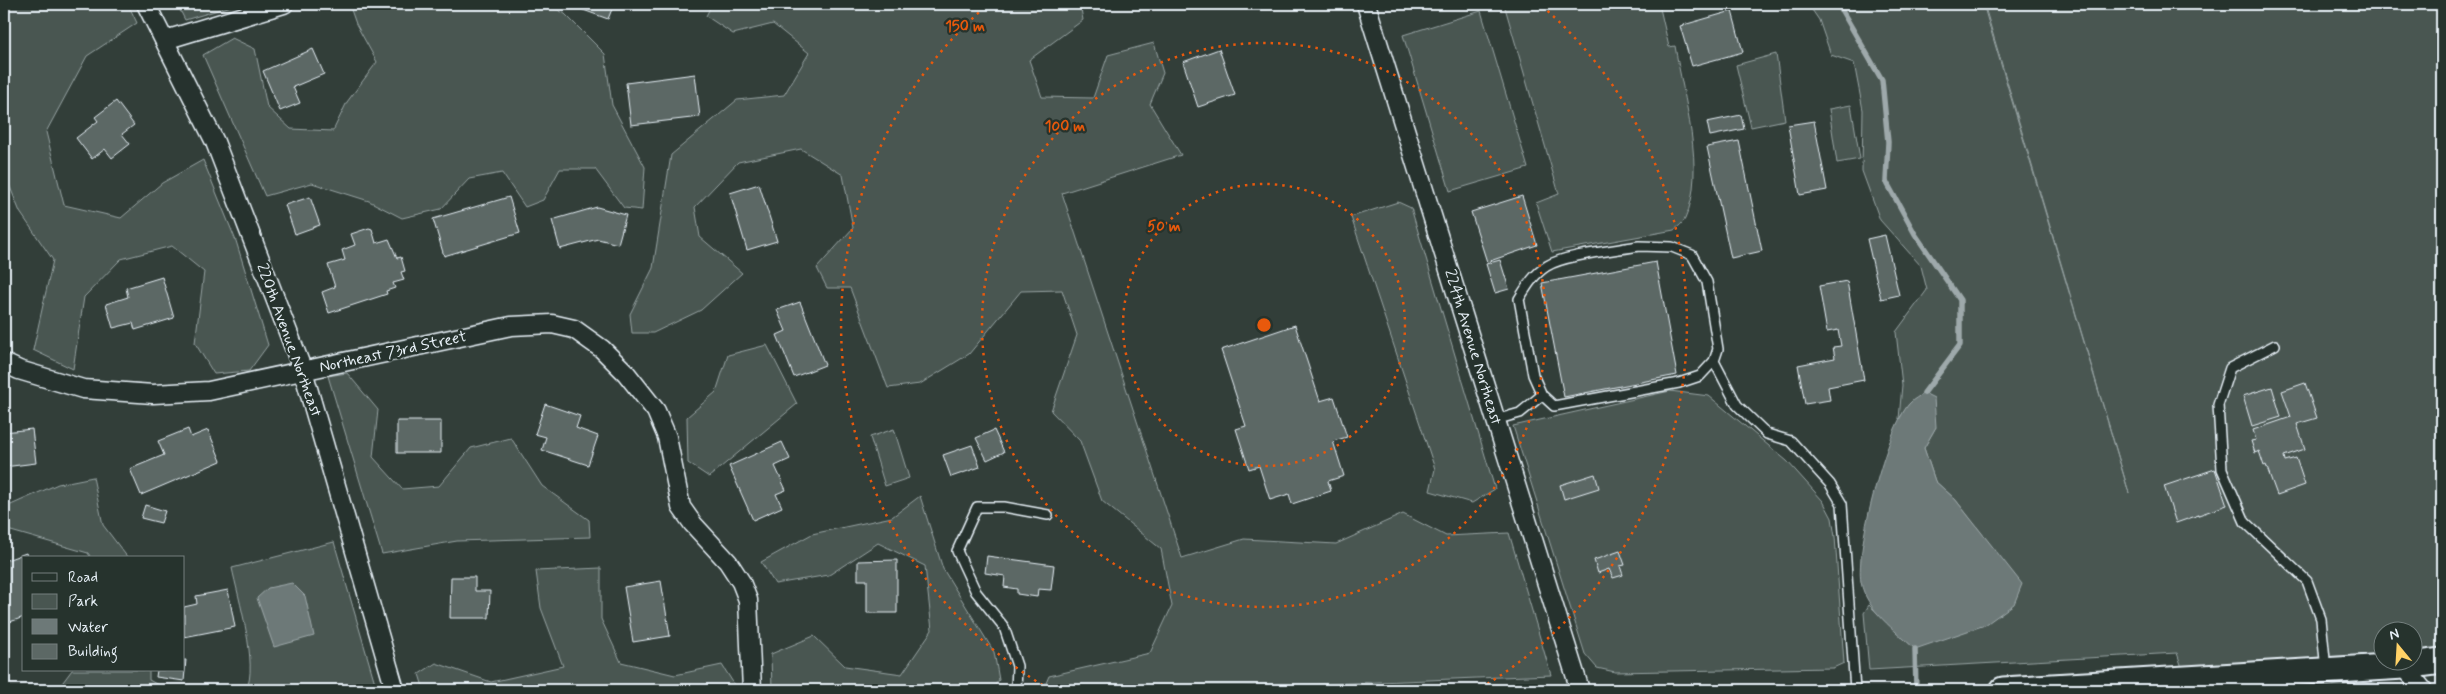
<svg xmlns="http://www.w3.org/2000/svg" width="2446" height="694" viewBox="0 0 2446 694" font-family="Mynerve,sans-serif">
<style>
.green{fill:#495651;stroke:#98a4a4;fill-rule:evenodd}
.water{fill:#6d7978;stroke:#9ea9ab}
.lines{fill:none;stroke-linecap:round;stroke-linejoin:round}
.stream{stroke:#9ea9ab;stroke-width:5.5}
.building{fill:#5c6865;stroke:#e8f1f8}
.lane-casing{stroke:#e8f1f8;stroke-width:12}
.street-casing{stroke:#e8f1f8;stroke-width:21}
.secondary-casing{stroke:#e8f1f8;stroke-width:29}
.lane{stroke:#26332d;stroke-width:9}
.street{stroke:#26332d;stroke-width:18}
.secondary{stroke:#26332d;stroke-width:25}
.ring{fill:none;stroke:#e8590c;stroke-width:2.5;stroke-dasharray:2.5 5}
.labels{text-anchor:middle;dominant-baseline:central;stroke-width:4.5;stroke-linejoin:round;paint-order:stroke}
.street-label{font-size:16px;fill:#e8f1f8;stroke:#26332d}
.centre{fill:#e8590c;stroke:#26332d;stroke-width:2.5}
.ring-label{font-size:15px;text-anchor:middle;font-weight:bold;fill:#e8590c;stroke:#26332d;stroke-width:4.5;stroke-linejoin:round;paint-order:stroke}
</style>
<rect width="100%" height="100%" fill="#323e39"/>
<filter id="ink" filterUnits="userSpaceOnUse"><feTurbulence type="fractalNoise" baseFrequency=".02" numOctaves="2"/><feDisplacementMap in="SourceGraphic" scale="10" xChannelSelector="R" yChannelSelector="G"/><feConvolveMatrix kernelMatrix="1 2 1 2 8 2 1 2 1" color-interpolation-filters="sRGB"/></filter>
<g filter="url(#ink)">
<path class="green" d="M 4,4 L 128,4 L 137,23 L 87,56 L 46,132 L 64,205 L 121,218 L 162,183 L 203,160 L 236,241 L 268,345 L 249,371 L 214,374 L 195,343 L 204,272 L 172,246 L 121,259 L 84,297 L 73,369 L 33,350 L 53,260 L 20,212 L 4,172 Z
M 177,4 L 238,4 L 185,20 Z
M 349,4 L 548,4 L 565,14 L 605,54 L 612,105 L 645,167 L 642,210 L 624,208 L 595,169 L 560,169 L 543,200 L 525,207 L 502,173 L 469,179 L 441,209 L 402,218 L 369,201 L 312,183 L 265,196 L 203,55 L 232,38 L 255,49 L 267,107 L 291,129 L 333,131 L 347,102 L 377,62 L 356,24 Z
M 712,4 L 1080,4 L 1083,20 L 1029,60 L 1042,97 L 1093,98 L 1108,55 L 1154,43 L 1163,73 L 1150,104 L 1181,155 L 1062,193 L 1182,558 L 1244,539 L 1336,544 L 1403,514 L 1446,536 L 1509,533 L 1551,675 L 1181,690 L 1043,690 L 1049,676 L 1150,653 L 1172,606 L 1161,549 L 1102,501 L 1080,441 L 1051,411 L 1077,335 L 1062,290 L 1021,291 L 969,354 L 920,384 L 888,388 L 850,288 L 827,288 L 817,268 L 853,228 L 843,175 L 801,149 L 738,162 L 695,207 L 700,237 L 742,273 L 701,310 L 653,333 L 632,333 L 630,314 L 653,268 L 671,155 L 737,100 L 784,95 L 809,53 L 773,24 L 733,34 L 706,16 Z
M 1504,4 L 1659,4 L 1669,47 L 1675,46 C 1683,96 1707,171 1685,219 C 1683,223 1678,227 1674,230 L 1552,252 L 1536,203 L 1559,194 Z
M 1808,4 L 1983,4 L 2129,493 L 1984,4 L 2442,4 L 2442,661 L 2186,679 L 2177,653 L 1869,670 L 1864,613 L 1869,605 L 1915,649 L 1985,538 L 1955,499 L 1935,481 L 1924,448 L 1936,427 L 1909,404 L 1899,419 L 1902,385 L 1896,332 L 1927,290 L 1921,266 L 1880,220 L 1862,171 L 1863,110 L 1854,63 L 1831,55 L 1819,20 ZM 2384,632 L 2414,632 L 2414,662 L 2384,662 Z
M 1481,11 L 1528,168 L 1450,191 L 1403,35 Z
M 1776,54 L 1785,120 L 1751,127 L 1736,65 Z
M 1851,105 L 1860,159 L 1837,163 L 1829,109 Z
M 1398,202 L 1411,208 L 1495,489 L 1472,503 L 1430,491 L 1435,469 L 1351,217 Z
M 767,345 L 797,404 L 709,477 L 688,463 L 687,417 L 716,392 L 728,355 Z
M 347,373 L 378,410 L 373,457 L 402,489 L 439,486 L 471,448 L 511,438 L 542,486 L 589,520 L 590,537 L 457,541 L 382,554 L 328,376 Z
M 1670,391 L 1709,396 L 1787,461 L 1823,501 L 1832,518 L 1835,537 L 1844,663 L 1833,668 L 1615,672 L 1597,668 L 1585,654 L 1513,426 Z
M 894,429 L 909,478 L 885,486 L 870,437 Z
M 93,477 L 103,525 L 128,558 L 91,558 L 88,553 L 11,531 L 4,535 L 4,508 L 58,484 Z
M 920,496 L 943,569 L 994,652 L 999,680 L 991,690 L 772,690 L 771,654 L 814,636 L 845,666 L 902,674 L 932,630 L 925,566 L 878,543 L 829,575 L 775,584 L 761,562 L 812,534 L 892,517 Z
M 334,542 L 377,690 L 246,690 C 259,666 238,597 232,568 Z
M 601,568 L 601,619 L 621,662 L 675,675 L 722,665 L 734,684 L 734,690 L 424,690 L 419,674 L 436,663 L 491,682 L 563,666 L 541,608 L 536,571 Z
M 72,670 L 149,670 L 149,680 L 167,690 L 57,690 Z
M 2356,682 L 2391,687 L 2394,690 L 2306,690 Z"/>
<path class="water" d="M 1924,393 L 1934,398 L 1936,427 L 1924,448 L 1935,481 L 1955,499 L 2022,584 L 2014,604 L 1985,625 L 1915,649 C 1895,630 1866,610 1861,582 C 1855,549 1887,429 1909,404 C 1913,399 1920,396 1924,393 Z
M 292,583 L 305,596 L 314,636 L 274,647 L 257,598 L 268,588 Z"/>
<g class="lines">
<path class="stream" d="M 1838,4 L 1882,80 L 1888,142 L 1886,181 L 1915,234 L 1960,300 L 1960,345 L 1924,393
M 1915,649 L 1916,690"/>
</g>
<path class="building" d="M 577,4 L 614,4 L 608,19 L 575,7 Z
M 1732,11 L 1743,52 L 1692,66 L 1680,26 Z
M 313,49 L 324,74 L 293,87 L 300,103 L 280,111 L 263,71 Z
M 1219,49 L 1235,95 L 1198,107 L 1183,62 Z
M 695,74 L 700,117 L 631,125 L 626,83 Z
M 116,101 L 134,125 L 122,134 L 130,144 L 112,158 L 105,149 L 92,159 L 76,138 L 98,121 L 95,117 Z
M 1741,115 L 1744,129 L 1710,136 L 1707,122 Z
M 1814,121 L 1827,190 L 1800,195 L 1788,125 Z
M 1739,141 L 1762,251 L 1731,258 L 1707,147 Z
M 759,184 L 777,241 L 747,250 L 730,193 Z
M 1522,196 L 1537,245 L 1487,262 L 1471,212 Z
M 310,197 L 320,225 L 295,234 L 285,205 Z
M 509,197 L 520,233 L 444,256 L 433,219 Z
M 597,207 L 626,215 L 618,244 L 598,239 L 560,249 L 552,220 Z
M 369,228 L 372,229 L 376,243 L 389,239 L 397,258 L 401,257 L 405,271 L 401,272 L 404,280 L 393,283 L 395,288 L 386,291 L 387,294 L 329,313 L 322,292 L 335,287 L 328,265 L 345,260 L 342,250 L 355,245 L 351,234 Z
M 1885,235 L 1899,295 L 1881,299 L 1867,239 Z
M 1500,260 L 1509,289 L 1495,293 L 1486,264 Z
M 1656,262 L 1677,375 L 1564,397 L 1542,283 Z
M 162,277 L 174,318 L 135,330 L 133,323 L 113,328 L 106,304 L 128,297 L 126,288 Z
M 1847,281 L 1864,380 L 1828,387 L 1830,400 L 1805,404 L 1798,365 L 1835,358 L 1833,347 L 1841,346 L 1838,330 L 1827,332 L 1819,286 Z
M 800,302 L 825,365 L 794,377 L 777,335 L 786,331 L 777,310 Z
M 1295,325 L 1320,401 L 1334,397 L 1347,437 L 1333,441 L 1344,476 L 1328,481 L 1331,491 L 1292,504 L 1289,494 L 1270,500 L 1259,466 L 1249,469 L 1236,429 L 1246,426 L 1221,350 Z
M 2305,383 L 2317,418 L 2297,424 L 2305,449 L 2284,456 L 2285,461 L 2296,458 L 2305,485 L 2277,495 L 2266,465 L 2264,466 L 2259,451 L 2255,453 L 2251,441 L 2256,440 L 2253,430 L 2291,417 L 2282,391 Z
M 2272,387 L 2281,417 L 2252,426 L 2243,396 Z
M 545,404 L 580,416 L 576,428 L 598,436 L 588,465 L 542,450 L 546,437 L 535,434 Z
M 397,421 L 441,421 L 441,453 L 397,453 Z
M 32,429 L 36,463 L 4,467 L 4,432 Z
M 188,429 L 191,437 L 208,430 L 221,461 L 141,495 L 130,469 L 164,455 L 158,441 Z
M 994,430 L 1004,452 L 987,460 L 976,438 Z
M 782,442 L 790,459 L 775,466 L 786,490 L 776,494 L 782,507 L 753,520 L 729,466 Z
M 972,445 L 980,467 L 951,477 L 943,455 Z
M 2215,469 L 2227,505 L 2176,523 L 2164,486 Z
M 1595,474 L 1599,488 L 1564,499 L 1560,485 Z
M 145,505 L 165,511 L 161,523 L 141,518 Z
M 1620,551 L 1625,565 L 1620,566 L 1623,575 L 1613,578 L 1609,569 L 1598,573 L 1594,560 Z
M 26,553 L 28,558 L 24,558 L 24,617 L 7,623 L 4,613 L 4,584 L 7,583 L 4,573 L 4,561 Z
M 987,556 L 1054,565 L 1051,590 L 1038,589 L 1037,597 L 1017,594 L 1017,589 L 1004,587 L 1005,576 L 985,573 Z
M 897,560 L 897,613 L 867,613 L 867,580 L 858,580 L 858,561 Z
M 451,577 L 475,577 L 475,591 L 490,591 L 489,618 L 450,618 Z
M 661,581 L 670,636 L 633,642 L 624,587 Z
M 228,590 L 235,627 L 184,637 L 184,607 L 197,604 L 196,596 Z
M 184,660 L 186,660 L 184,681 L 156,677 L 157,670 L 184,670 Z"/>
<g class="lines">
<defs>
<path id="lane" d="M 1639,246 L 1672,247 L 1692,255 L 1707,282 L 1718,349 L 1714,361 L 1700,376 L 1679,383 L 1554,406 L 1542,395 L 1533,375 L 1519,299 C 1527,286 1534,274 1547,266 C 1563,255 1617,250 1639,246 Z
M 2275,345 L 2230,368 L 2218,405 L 2222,469 L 2245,522 L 2307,581 L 2321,619 L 2326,670
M 1714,361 L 1737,405 L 1767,434 L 1791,441 L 1830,484 L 1842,504 L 1855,690
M 1495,420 L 1520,413 L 1542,395
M 1016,690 L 1017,666 L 1004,627 L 976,592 L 957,551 L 977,507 L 1004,507 L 1048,515"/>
<path id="street" d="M 146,4 L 215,142 L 303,371 L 395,690
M 1366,4 L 1580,690
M 165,40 L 284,4
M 4,363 L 19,370 L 83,389 L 153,394 L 209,391 L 511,326 L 552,324 L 574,329 L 602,349 L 626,373 L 656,411 L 667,437 L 681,507 L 693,524 L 728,562 L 741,582 L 748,600 L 752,690
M 2404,666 L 2423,690"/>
<path id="secondary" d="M 2003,690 L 2404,666 L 2442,661"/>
</defs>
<use href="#lane" class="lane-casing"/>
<use href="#street" class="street-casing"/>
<use href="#secondary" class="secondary-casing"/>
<use href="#lane" class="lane"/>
<use href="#street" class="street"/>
<use href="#secondary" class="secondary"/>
</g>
</g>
<g class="ring">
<circle cx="1264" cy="325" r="141"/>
<circle cx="1264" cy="325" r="282"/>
<path d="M1049 689A423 423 0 0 1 986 6M1542 6A423 423 0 0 1 1479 689"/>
</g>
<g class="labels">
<g class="street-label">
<text transform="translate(289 340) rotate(70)">220th Avenue Northeast</text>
<text transform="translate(1473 347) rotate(73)">224th Avenue Northeast</text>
<text transform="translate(393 352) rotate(-12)">Northeast 73rd Street</text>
</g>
</g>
<circle cx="1264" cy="325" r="8" class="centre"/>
<g class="ring-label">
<text x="965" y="31">150 m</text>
<text x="1065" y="131">100 m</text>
<text x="1164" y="231">50 m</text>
</g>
<rect width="2446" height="694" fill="none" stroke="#26332d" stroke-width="20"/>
<rect x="10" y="10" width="2426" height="674" fill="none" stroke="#e8f1f8" stroke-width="2" filter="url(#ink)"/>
<rect x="22" y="556" width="162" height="115" fill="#26332d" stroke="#747f7e"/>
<rect x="32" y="573" width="25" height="8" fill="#26332d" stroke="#747f7e"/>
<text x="68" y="582" font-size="15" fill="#e8f1f8">Road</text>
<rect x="32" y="594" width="25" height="15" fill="#495651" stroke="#747f7e"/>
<text x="68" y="606" font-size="15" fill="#e8f1f8">Park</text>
<rect x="32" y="619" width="25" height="15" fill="#6d7978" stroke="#747f7e"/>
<text x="68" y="632" font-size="15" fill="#e8f1f8">Water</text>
<rect x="32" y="644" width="25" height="15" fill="#5c6865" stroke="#747f7e"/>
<text x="68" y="656" font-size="15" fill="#e8f1f8">Building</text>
<g transform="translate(2398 646) rotate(342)"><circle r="24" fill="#26332d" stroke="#747f7e"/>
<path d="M0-4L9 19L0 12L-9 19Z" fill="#ffd166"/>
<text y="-8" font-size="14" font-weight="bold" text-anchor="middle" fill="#e8f1f8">N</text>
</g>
</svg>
